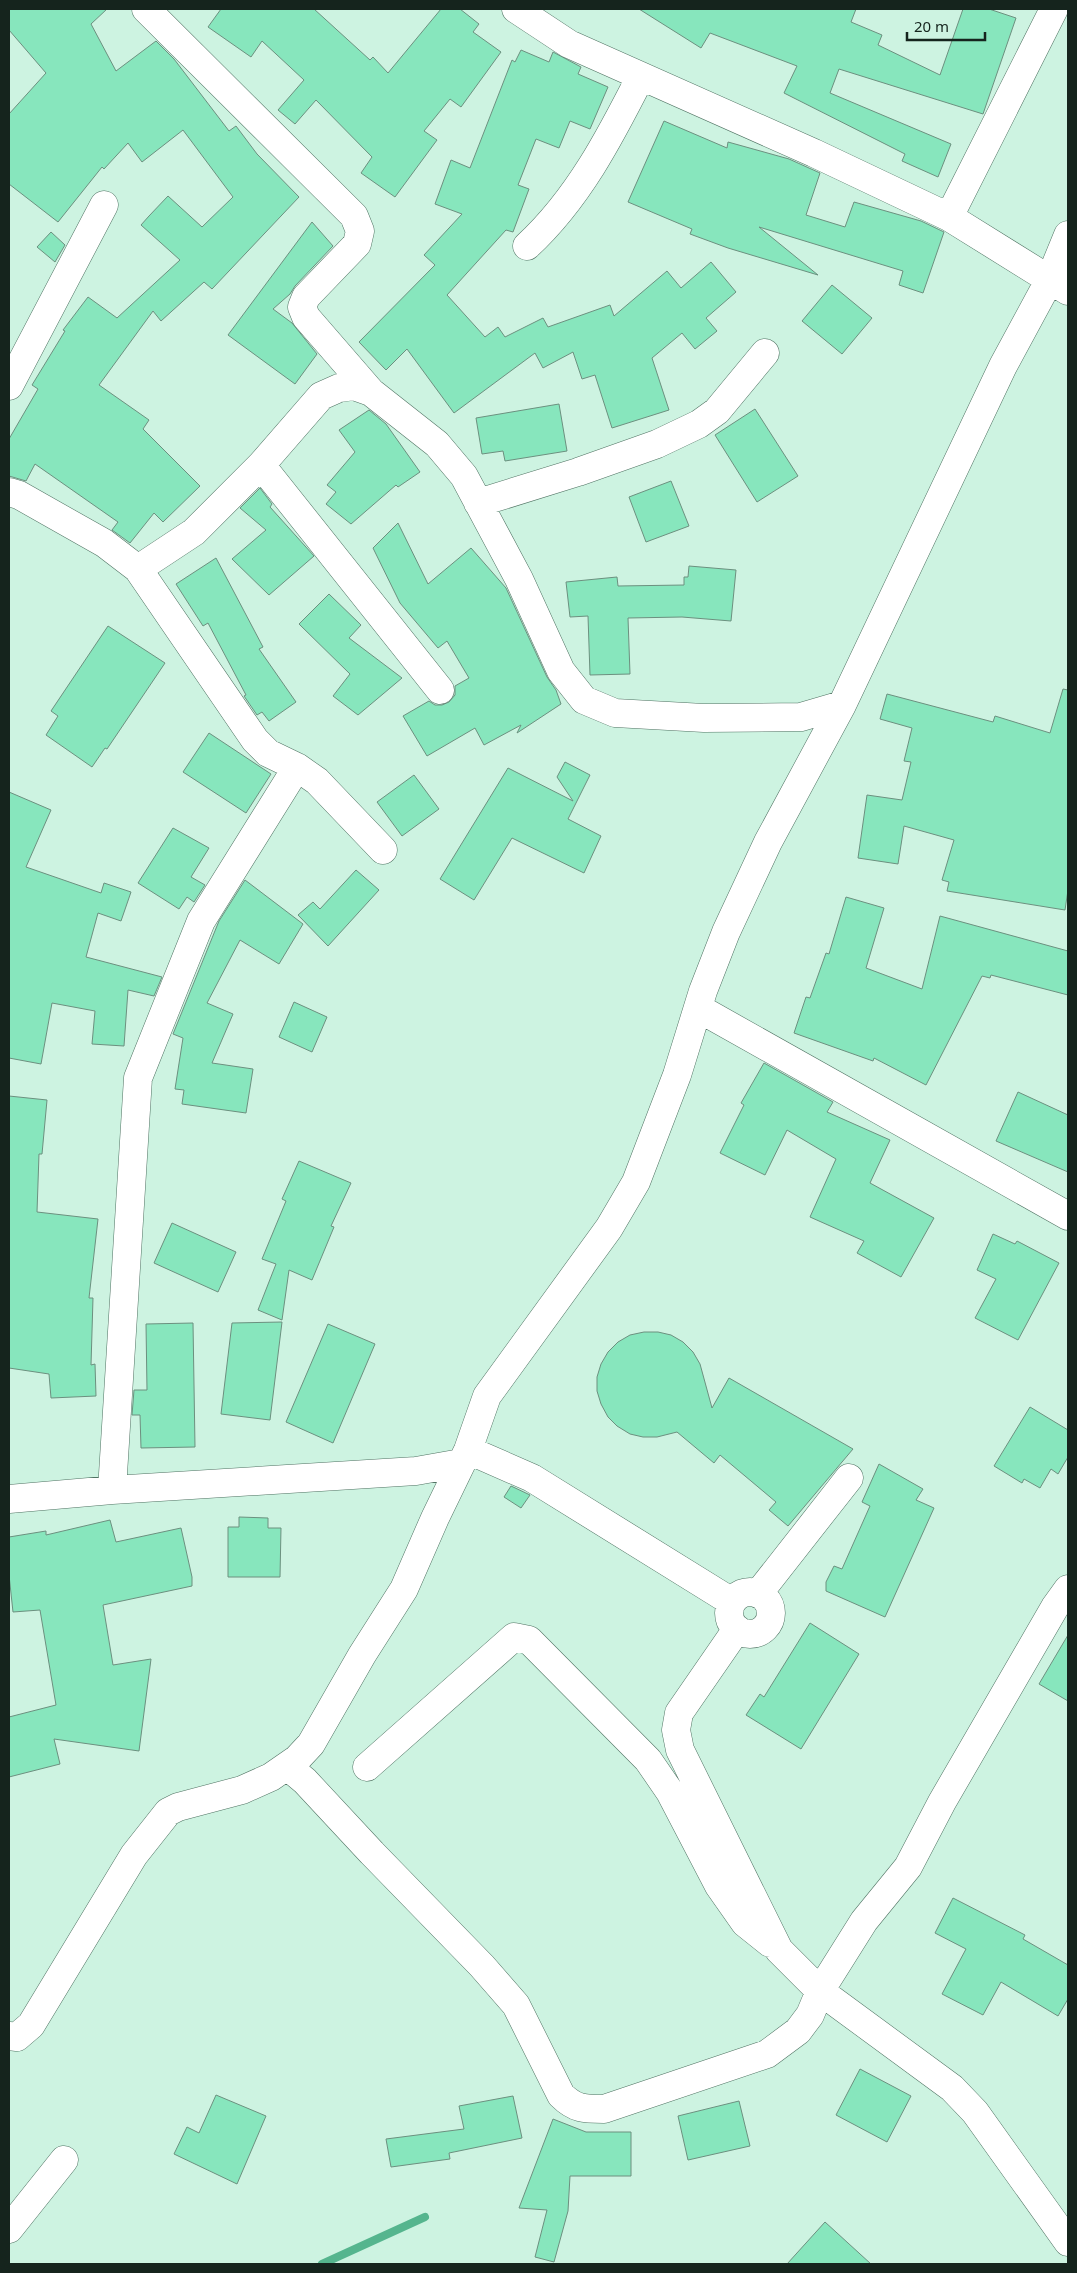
<svg xmlns="http://www.w3.org/2000/svg" width="1077" height="2273" viewBox="0 0 1077 2273" font-family="'Noto Sans',sans-serif">
<style>
.lines{fill:none;stroke-linecap:round;stroke-linejoin:round}
.stream{stroke:#55b58e;stroke-width:8}
.building{fill:#87e6bd;stroke:#6c907f}
.minor-casing{stroke:#507363;stroke-width:29}
.minor{stroke:#fff;stroke-width:28}
</style>
<rect width="100%" height="100%" fill="#cdf3e1"/>
<g class="lines">
<path class="stream" d="M 322,2264 L 425,2217"/>
</g>
<path class="building" d="M 9,9 L 107,9 L 91,24 L 116,71 L 156,41 L 174,59 L 229,131 L 236,126 L 257,154 L 299,197 L 212,289 L 204,282 L 161,321 L 153,311 L 99,385 L 149,420 L 143,429 L 200,486 L 163,522 L 154,513 L 130,543 L 112,530 L 118,522 L 35,464 L 26,481 L 9,476 L 9,439 L 38,389 L 32,385 L 65,331 L 63,330 L 88,297 L 117,318 L 180,260 L 141,225 L 149,216 L 168,196 L 202,227 L 233,197 L 183,130 L 142,162 L 128,143 L 104,169 L 102,167 L 58,222 L 9,184 L 9,114 L 46,73 L 9,30 Z
M 221,9 L 314,9 L 370,60 L 373,57 L 388,73 L 441,9 L 460,9 L 479,24 L 473,32 L 501,52 L 461,107 L 450,99 L 424,131 L 437,140 L 395,197 L 361,173 L 372,157 L 316,100 L 295,124 L 278,110 L 304,80 L 262,41 L 251,57 L 208,27 Z
M 639,9 L 856,9 L 851,22 L 882,35 L 878,45 L 940,75 L 963,9 L 989,9 L 1016,18 L 983,114 L 839,69 L 830,93 L 951,144 L 938,177 L 902,161 L 905,154 L 784,93 L 797,66 L 710,33 L 701,48 Z
M 521,50 L 549,62 L 553,52 L 581,67 L 578,74 L 608,87 L 590,129 L 570,121 L 559,148 L 536,139 L 518,185 L 529,189 L 513,232 L 506,230 L 447,295 L 485,337 L 498,327 L 505,337 L 543,318 L 548,327 L 610,305 L 614,316 L 667,271 L 681,288 L 711,262 L 736,292 L 706,318 L 717,331 L 695,349 L 682,333 L 652,358 L 669,410 L 612,428 L 595,375 L 582,379 L 573,352 L 543,368 L 535,353 L 454,413 L 407,349 L 386,370 L 359,342 L 435,265 L 424,255 L 462,214 L 435,204 L 451,160 L 470,168 L 512,60 L 515,62 Z
M 664,121 L 727,148 L 728,142 L 789,159 L 820,173 L 806,215 L 845,227 L 854,202 L 921,221 L 944,232 L 923,293 L 899,285 L 903,271 L 759,227 L 818,275 L 728,248 L 690,234 L 692,229 L 628,202 Z
M 312,222 L 333,246 L 295,286 L 290,294 L 273,309 L 292,323 L 317,354 L 295,384 L 228,335 Z
M 51,232 L 65,245 L 55,262 L 37,247 Z
M 832,285 L 872,318 L 842,354 L 802,321 Z
M 559,404 L 567,451 L 505,461 L 503,451 L 482,454 L 476,418 Z
M 755,409 L 798,476 L 757,502 L 715,435 Z
M 369,410 L 386,424 L 420,472 L 398,487 L 396,485 L 351,524 L 326,504 L 336,492 L 327,485 L 355,452 L 339,430 Z
M 671,481 L 689,526 L 646,542 L 629,497 Z
M 260,488 L 272,504 L 270,507 L 314,556 L 269,595 L 232,559 L 266,530 L 240,508 Z
M 398,523 L 428,584 L 471,548 L 506,588 L 547,677 L 556,690 L 561,704 L 517,733 L 521,725 L 484,745 L 475,728 L 427,756 L 403,716 L 429,701 L 435,705 L 442,705 L 449,702 L 455,695 L 455,686 L 469,678 L 447,641 L 438,648 L 400,603 L 373,548 Z
M 216,558 L 263,647 L 259,649 L 296,702 L 269,721 L 262,712 L 257,715 L 244,696 L 246,695 L 208,623 L 203,626 L 176,584 Z
M 689,566 L 736,570 L 731,621 L 682,617 L 628,618 L 630,674 L 590,675 L 588,616 L 570,617 L 566,582 L 617,577 L 618,586 L 684,585 L 684,577 L 688,577 Z
M 329,594 L 361,625 L 349,638 L 402,678 L 358,715 L 333,696 L 350,674 L 299,624 Z
M 108,626 L 165,663 L 107,749 L 105,748 L 92,767 L 46,735 L 58,716 L 51,711 Z
M 1063,689 L 1068,690 L 1068,890 L 1065,910 L 947,891 L 949,882 L 942,880 L 954,840 L 904,826 L 898,864 L 858,858 L 867,795 L 902,800 L 911,762 L 904,761 L 912,728 L 880,719 L 887,694 L 993,722 L 995,716 L 1050,733 Z
M 209,733 L 271,774 L 246,813 L 183,772 Z
M 565,762 L 590,775 L 568,819 L 601,836 L 584,873 L 512,838 L 474,900 L 440,879 L 508,768 L 573,801 L 557,777 Z
M 414,775 L 439,809 L 402,836 L 377,802 Z
M 9,792 L 51,810 L 26,867 L 101,893 L 104,883 L 131,892 L 121,921 L 98,913 L 86,957 L 162,977 L 154,996 L 128,990 L 124,1046 L 92,1044 L 95,1011 L 52,1003 L 41,1064 L 9,1058 Z
M 173,828 L 209,848 L 191,877 L 205,885 L 194,902 L 187,897 L 179,909 L 138,883 Z
M 356,870 L 379,890 L 328,946 L 298,915 L 313,902 L 320,909 Z
M 245,880 L 303,924 L 279,964 L 240,940 L 207,1003 L 233,1014 L 212,1063 L 253,1069 L 246,1113 L 182,1104 L 184,1090 L 175,1089 L 183,1038 L 173,1034 L 219,921 Z
M 846,897 L 884,908 L 866,968 L 922,989 L 940,916 L 1068,951 L 1068,995 L 991,975 L 990,978 L 982,976 L 926,1085 L 874,1058 L 873,1061 L 794,1033 L 806,997 L 810,998 L 826,953 L 829,954 Z
M 294,1002 L 327,1017 L 312,1052 L 279,1037 Z
M 764,1063 L 833,1102 L 827,1112 L 890,1140 L 870,1183 L 934,1218 L 901,1277 L 857,1253 L 864,1241 L 810,1217 L 836,1159 L 787,1130 L 765,1175 L 720,1153 L 744,1105 L 741,1103 Z
M 1018,1092 L 1068,1115 L 1068,1172 L 996,1141 Z
M 9,1096 L 47,1100 L 42,1154 L 39,1154 L 37,1212 L 98,1219 L 89,1298 L 93,1298 L 91,1365 L 95,1364 L 96,1396 L 51,1398 L 49,1374 L 9,1368 Z
M 299,1161 L 351,1183 L 331,1226 L 334,1227 L 312,1280 L 289,1270 L 282,1320 L 258,1310 L 276,1264 L 262,1259 L 286,1201 L 282,1199 Z
M 172,1223 L 236,1252 L 218,1292 L 154,1263 Z
M 993,1234 L 1015,1244 L 1017,1241 L 1059,1263 L 1018,1340 L 975,1318 L 996,1279 L 977,1270 Z
M 282,1322 L 270,1420 L 221,1414 L 232,1323 Z
M 193,1323 L 195,1447 L 141,1448 L 140,1415 L 132,1415 L 134,1390 L 147,1390 L 146,1324 Z
M 328,1324 L 375,1344 L 333,1443 L 286,1422 Z
M 644,1332 L 658,1332 L 671,1335 L 683,1342 L 693,1352 L 700,1364 L 712,1408 L 729,1378 L 853,1449 L 788,1526 L 769,1510 L 776,1502 L 720,1455 L 714,1463 L 677,1432 L 657,1437 L 643,1437 L 630,1434 L 617,1426 L 608,1417 L 601,1404 L 597,1391 L 597,1377 L 601,1364 L 608,1352 L 618,1342 L 630,1335 Z
M 1030,1407 L 1068,1430 L 1068,1457 L 1058,1474 L 1051,1469 L 1040,1488 L 1024,1479 L 1022,1483 L 994,1466 Z
M 879,1464 L 923,1489 L 916,1500 L 934,1508 L 885,1617 L 826,1591 L 826,1582 L 834,1566 L 842,1569 L 870,1506 L 862,1502 Z
M 511,1486 L 530,1495 L 521,1508 L 504,1497 Z
M 239,1517 L 268,1518 L 268,1528 L 281,1528 L 280,1577 L 228,1577 L 228,1527 L 239,1527 Z
M 110,1520 L 116,1542 L 181,1528 L 192,1577 L 192,1586 L 103,1605 L 113,1665 L 151,1659 L 139,1751 L 54,1739 L 60,1764 L 9,1777 L 9,1717 L 56,1705 L 40,1610 L 13,1612 L 9,1575 L 9,1537 L 46,1531 L 46,1535 Z
M 810,1623 L 859,1654 L 801,1749 L 746,1715 L 760,1694 L 764,1697 Z
M 1068,1635 L 1068,1701 L 1039,1684 Z
M 953,1898 L 1025,1935 L 1023,1939 L 1068,1965 L 1068,1999 L 1058,2016 L 1001,1982 L 983,2015 L 942,1994 L 966,1949 L 935,1933 Z
M 860,2069 L 911,2096 L 887,2142 L 836,2115 Z
M 216,2095 L 266,2116 L 237,2184 L 174,2154 L 187,2127 L 199,2133 Z
M 513,2096 L 522,2138 L 449,2153 L 450,2159 L 391,2167 L 386,2139 L 464,2129 L 459,2106 Z
M 739,2101 L 750,2146 L 688,2160 L 678,2116 Z
M 553,2119 L 586,2132 L 631,2132 L 631,2176 L 570,2176 L 568,2211 L 554,2262 L 535,2257 L 547,2210 L 519,2208 Z
M 825,2222 L 871,2264 L 787,2264 Z"/>
<g class="lines">
<defs>
<path id="minor" d="M 146,9 L 354,216 L 360,231 L 357,244 L 306,297 L 302,307 L 306,317 L 371,392 L 437,444 L 464,476 L 519,579 L 561,671 L 584,700 L 615,713 L 704,718 L 801,717 L 842,705
M 516,9 L 569,44 L 814,153 L 949,217 L 1068,291
M 949,217 L 1054,9
M 527,246 C 578,199 610,137 641,76
M 9,386 L 104,205
M 261,465 L 440,690
M 9,492 L 19,495 L 104,543 L 138,569 L 255,740 L 268,753 L 297,767 L 317,781 L 383,850
M 478,503 L 578,472 L 657,444 L 699,424 L 717,411 L 765,353
M 138,569 L 194,532 L 261,465 L 321,396 L 339,388 L 354,386 L 371,392
M 698,1008 L 1068,1216
M 468,1450 L 532,1478 L 732,1602
M 112,1490 L 138,1078 L 201,921 L 297,767
M 9,1499 L 112,1490 L 416,1471 L 461,1463
M729 1613a21 21 0 1 1 42 0a21 21 0 1 1-42 0Z
M 758,1594 L 849,1478
M 737,1629 L 679,1713 L 676,1730 L 680,1750 L 779,1950 L 820,1991 L 952,2088 L 975,2112 L 1068,2242
M 287,1766 L 305,1781 L 372,1853 L 482,1966 L 516,2005 L 561,2095 C 575,2109 584,2109 604,2109 L 767,2054 L 798,2031 L 810,2015 L 820,1991 L 864,1921 L 908,1867 L 942,1802 L 1055,1607 L 1068,1589
M 367,1767 L 514,1637 L 529,1640 L 648,1760 L 670,1792 L 719,1886 L 745,1923 L 770,1943
M 9,2036 L 17,2037 L 31,2025 L 134,1855 L 168,1812 L 178,1807 L 242,1790 L 271,1777 L 297,1759 L 311,1744 L 362,1655 L 404,1589 L 435,1518 L 468,1450 L 487,1396 L 609,1228 L 636,1182 L 677,1075 L 703,991 L 726,932 L 768,842 L 842,705 L 1003,366 L 1050,279 L 1068,235
M 9,2229 L 64,2160"/>
</defs>
<use href="#minor" class="minor-casing"/>
<use href="#minor" class="minor"/>
</g>
<rect width="1077" height="2273" fill="none" stroke="#15241d" stroke-width="20"/>
<path d="M907 32v8h78v-8" fill="none" stroke="#15241d" stroke-width="2.5"/>
<text x="914" y="32" font-size="15" fill="#15241d" stroke="#cdf3e1" stroke-width="4" paint-order="stroke">20 m</text>
</svg>
